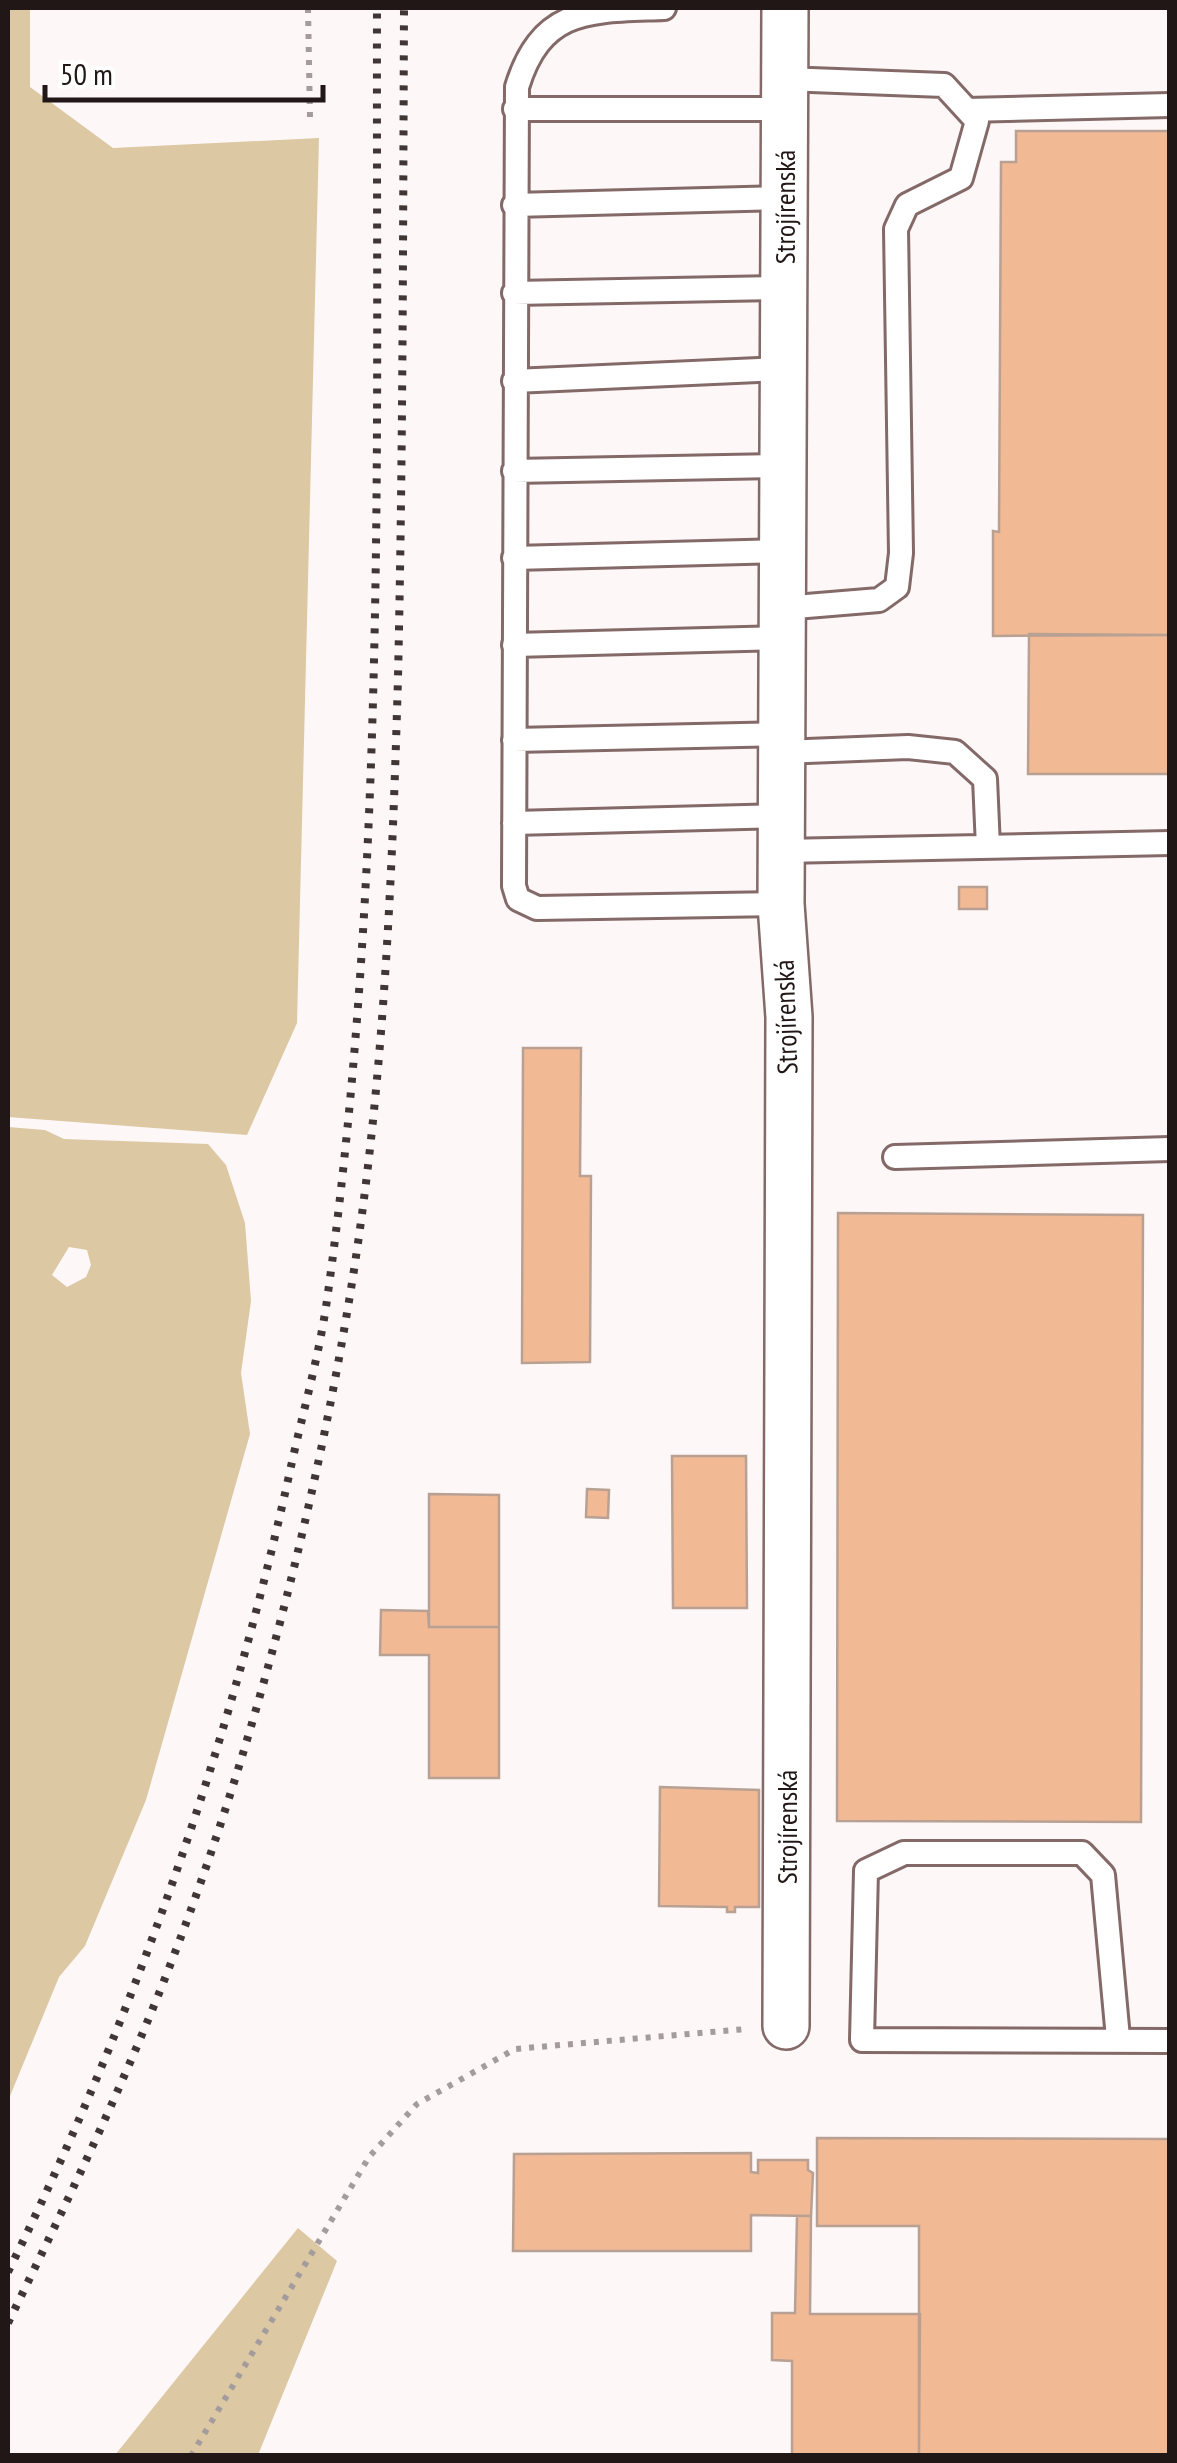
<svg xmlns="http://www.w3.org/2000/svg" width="1177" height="2463" viewBox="0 0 1177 2463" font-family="'PT Sans Narrow',sans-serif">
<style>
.green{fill:#dcc8a3;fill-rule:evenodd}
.building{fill:#f2b995;stroke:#b8a193;stroke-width:2.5}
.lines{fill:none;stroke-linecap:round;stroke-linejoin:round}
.lane-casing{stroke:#836967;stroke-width:28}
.street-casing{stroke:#836967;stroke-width:50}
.path{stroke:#a49c9c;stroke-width:6;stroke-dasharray:5 8;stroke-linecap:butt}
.lane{stroke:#fff;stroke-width:22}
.street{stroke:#fff;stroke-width:45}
.rail{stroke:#3f3635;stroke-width:8;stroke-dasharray:5 10;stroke-linecap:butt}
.labels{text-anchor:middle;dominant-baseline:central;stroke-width:9;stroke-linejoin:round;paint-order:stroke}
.street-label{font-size:28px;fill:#211716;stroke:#fff}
</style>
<rect width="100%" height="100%" fill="#fdf7f7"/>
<path class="green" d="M 8,8 L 30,8 L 30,87 L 113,148 L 319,138 L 297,1023 L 247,1135 L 8,1117 Z
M 8,1127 L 45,1130 L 64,1139 L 208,1144 L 226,1165 L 245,1223 L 251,1301 L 241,1373 L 250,1434 L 146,1800 L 85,1946 L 59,1977 L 8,2101 ZM 69,1247 L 87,1250 L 91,1265 L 86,1277 L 67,1287 L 52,1275 Z
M 298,2228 L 337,2261 L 258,2455 L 115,2455 Z"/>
<path class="building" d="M 1016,131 L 1170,131 L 1170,635 L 993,636 L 993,531 L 999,532 L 1001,162 L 1016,162 Z
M 1029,634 L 1170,635 L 1170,774 L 1028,774 Z
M 959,887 L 987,887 L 987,909 L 959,909 Z
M 523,1048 L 581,1048 L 580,1176 L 591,1176 L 590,1362 L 522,1363 Z
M 838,1213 L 1143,1215 L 1141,1822 L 837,1821 Z
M 672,1456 L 746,1456 L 747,1608 L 673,1608 Z
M 587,1489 L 609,1490 L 608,1518 L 586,1517 Z
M 429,1494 L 499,1495 L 499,1627 L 429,1627 Z
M 381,1610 L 428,1611 L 429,1627 L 499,1627 L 499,1778 L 429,1778 L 429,1655 L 380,1655 Z
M 660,1787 L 759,1790 L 759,1907 L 735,1907 L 735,1912 L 727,1912 L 727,1907 L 659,1906 Z
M 817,2138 L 1170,2139 L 1170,2456 L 919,2456 L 919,2226 L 817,2226 Z
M 751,2153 L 751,2172 L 758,2173 L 758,2160 L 808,2160 L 808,2170 L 813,2173 L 811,2216 L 751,2215 L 751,2251 L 513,2251 L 514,2154 Z
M 797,2216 L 811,2216 L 810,2314 L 920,2314 L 919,2456 L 792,2456 L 792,2361 L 772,2360 L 772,2313 L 795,2313 Z"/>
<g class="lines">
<defs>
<path id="lane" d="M 664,8 C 591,11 542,6 517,87 L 514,886 L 518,899 L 537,908 L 781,904
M 515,109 L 784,109
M 967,110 L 1170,105
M 514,205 L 784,198
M 514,293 L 784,288
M 514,381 L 783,369
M 514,471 L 783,466
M 514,558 L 783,551
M 783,608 L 879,600 L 897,587 L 901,553 L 896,229 L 907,205 L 961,178 L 977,121 L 944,85 L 784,79
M 514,645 L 782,638
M 514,740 L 782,734
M 782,752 L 908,747 L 955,752 L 985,779 L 988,847
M 514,823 L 782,816
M 782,851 L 1170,843
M 895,1157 L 1170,1149
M 1118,2038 L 1103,1875 L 1082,1853 L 904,1853 L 866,1871 L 862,2040 L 1170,2041"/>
<path id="street" d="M 785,8 L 781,904 L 789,1017 L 786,2026"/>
</defs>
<use href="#lane" class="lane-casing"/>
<use href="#street" class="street-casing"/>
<path class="path" d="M 308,8 L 310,117
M 191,2456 L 369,2157 L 417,2104 L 515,2049 L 746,2029"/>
<use href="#lane" class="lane"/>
<use href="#street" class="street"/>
<path class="rail" d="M 8,2272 C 134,2017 229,1749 290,1471 C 302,1415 319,1357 327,1300 C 387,871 376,440 377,8
M 8,2323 C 69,2198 130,2072 179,1942 C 254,1743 313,1516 348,1307 C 383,1100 392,887 398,677 C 403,454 403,231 404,8"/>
</g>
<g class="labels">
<g class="street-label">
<text transform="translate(784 207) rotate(-90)">Strojírenská</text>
<text transform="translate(785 1017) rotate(-92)">Strojírenská</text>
<text transform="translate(786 1827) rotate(-90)">Strojírenská</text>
</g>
</g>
<rect width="1177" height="2463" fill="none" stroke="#211716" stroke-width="20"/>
<path d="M45 85v15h278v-15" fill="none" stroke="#211716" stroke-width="5"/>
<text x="60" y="85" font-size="30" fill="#211716" stroke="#ffffff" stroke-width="8" paint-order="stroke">50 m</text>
</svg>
